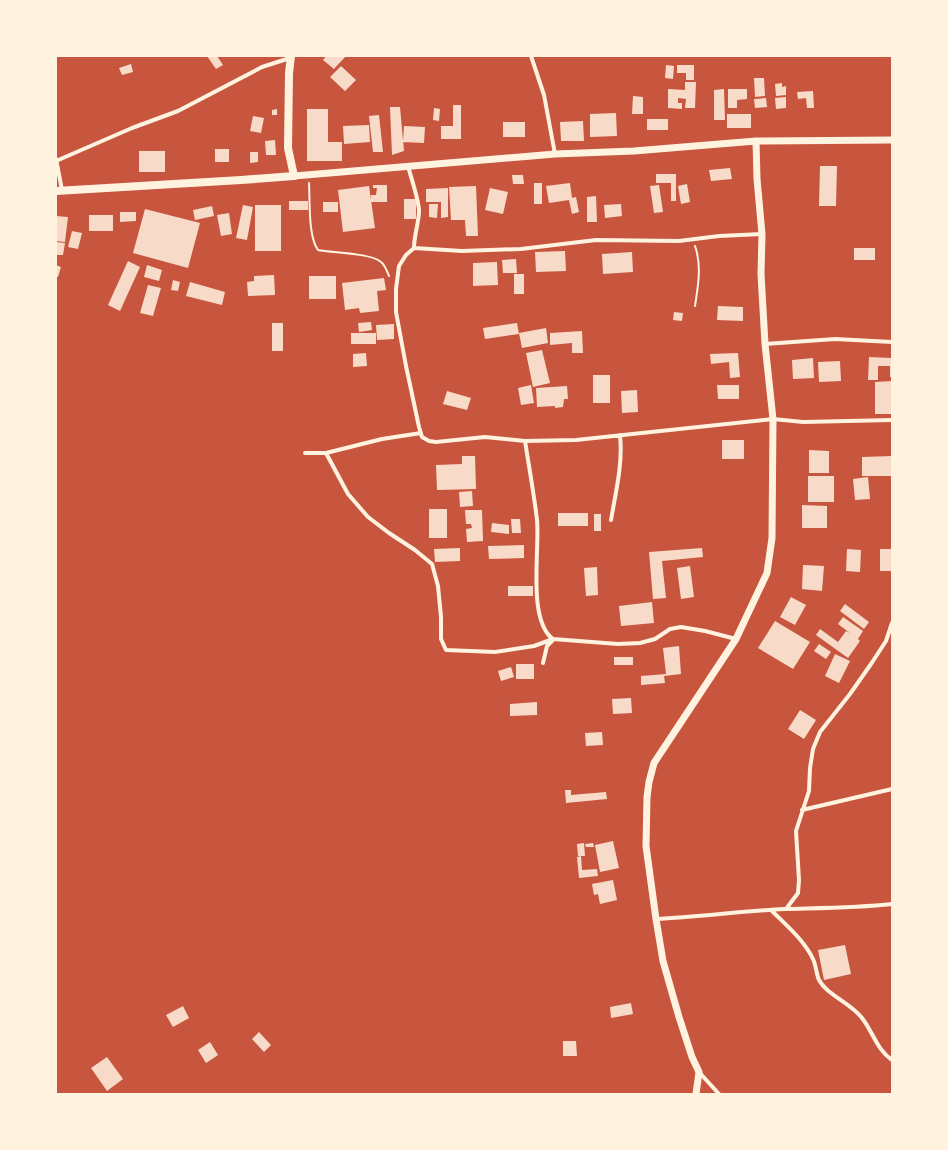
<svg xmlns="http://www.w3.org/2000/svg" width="948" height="1150" viewBox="0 0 948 1150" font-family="Bitter,serif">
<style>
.building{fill:#f7dbc8}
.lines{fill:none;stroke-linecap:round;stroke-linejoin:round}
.path{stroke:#fff3e0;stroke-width:2}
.minor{stroke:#fff3e0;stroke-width:4}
.tertiary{stroke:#fff3e0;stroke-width:7}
.secondary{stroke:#fff3e0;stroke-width:8}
</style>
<rect width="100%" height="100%" fill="#c8553d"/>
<path class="building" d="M 207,56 L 217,56 L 223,65 L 216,69 Z
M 326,56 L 346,56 L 334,69 L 323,60 Z
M 131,64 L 133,72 L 122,75 L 119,68 Z
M 666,65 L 674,66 L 673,79 L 665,78 Z
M 677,65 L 694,65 L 694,80 L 686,80 L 686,73 L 677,73 Z
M 341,66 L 356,80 L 345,91 L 330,77 Z
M 754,78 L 764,78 L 765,96 L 755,97 Z
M 685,82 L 696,82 L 695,108 L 685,108 L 686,99 L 678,98 L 678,103 L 682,103 L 682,109 L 668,108 L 668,89 L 685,90 Z
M 782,83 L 782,87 L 786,86 L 786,95 L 776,96 L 775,84 Z
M 724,89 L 725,120 L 714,120 L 714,90 Z
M 728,89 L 747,89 L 747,99 L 737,100 L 737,108 L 728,108 Z
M 813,91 L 814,108 L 807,108 L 806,98 L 798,99 L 797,92 Z
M 633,96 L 643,97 L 643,114 L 632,114 Z
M 786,97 L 786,108 L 776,109 L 775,98 Z
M 766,98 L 767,107 L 755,108 L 754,99 Z
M 453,105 L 461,105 L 461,139 L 441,139 L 441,126 L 453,126 Z
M 390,107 L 400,107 L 404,151 L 392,155 Z
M 434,108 L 440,109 L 439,121 L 433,120 Z
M 277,109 L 277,115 L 272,115 L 272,110 Z
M 307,109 L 328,109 L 328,142 L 342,142 L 342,161 L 307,161 Z
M 616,113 L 617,136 L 590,137 L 590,114 Z
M 727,114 L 751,114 L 751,128 L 727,128 Z
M 379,115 L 383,152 L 373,152 L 369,116 Z
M 253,116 L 264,118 L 261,133 L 250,131 Z
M 647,119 L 668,119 L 668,130 L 647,130 Z
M 583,121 L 584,141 L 561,141 L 560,122 Z
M 503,122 L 525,122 L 525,137 L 503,137 Z
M 369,125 L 370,142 L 344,144 L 343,126 Z
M 404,126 L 425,127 L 424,143 L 403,142 Z
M 275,140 L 276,155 L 266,155 L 265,141 Z
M 215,149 L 229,149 L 229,162 L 215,162 Z
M 139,151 L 165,151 L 165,172 L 139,172 Z
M 250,152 L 258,152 L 258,162 L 250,163 Z
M 820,166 L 837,166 L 836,206 L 819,206 Z
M 730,168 L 732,179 L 711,181 L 709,170 Z
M 656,174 L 676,174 L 676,201 L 671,201 L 671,183 L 656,183 Z
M 512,175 L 523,175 L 524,184 L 513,184 Z
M 534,183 L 542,183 L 542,204 L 534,204 Z
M 570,183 L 572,198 L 576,197 L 579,212 L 572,214 L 569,200 L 549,203 L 546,186 Z
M 687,184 L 690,202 L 681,204 L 678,186 Z
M 373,185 L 387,185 L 387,202 L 371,202 L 371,195 L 376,195 L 377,188 L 373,188 Z
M 659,185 L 663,212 L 654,213 L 650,186 Z
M 369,186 L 375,228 L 343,232 L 338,190 Z
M 476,186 L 478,236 L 466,236 L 465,220 L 451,220 L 449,187 Z
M 448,188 L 448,217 L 441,218 L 441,202 L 426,202 L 426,189 Z
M 490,188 L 508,192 L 503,214 L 485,210 Z
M 596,196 L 597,222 L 587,222 L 587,197 Z
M 404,199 L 416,199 L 416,219 L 404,219 Z
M 289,201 L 308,201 L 308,210 L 289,210 Z
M 323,202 L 338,202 L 338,212 L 323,212 Z
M 429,204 L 438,204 L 437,218 L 429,217 Z
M 621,204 L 622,216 L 605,218 L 604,205 Z
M 243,205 L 253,207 L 247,240 L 236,238 Z
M 255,205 L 281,205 L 281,251 L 255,251 Z
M 212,206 L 214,216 L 195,220 L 193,210 Z
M 145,209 L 200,223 L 188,268 L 133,253 Z
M 120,212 L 136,212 L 136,221 L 120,222 Z
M 229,213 L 232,234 L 221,236 L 217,215 Z
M 89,215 L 113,215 L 113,231 L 89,231 Z
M 56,216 L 68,217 L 65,242 L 56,241 Z
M 72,231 L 82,233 L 78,249 L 68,247 Z
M 56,242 L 65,243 L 63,255 L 56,255 Z
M 854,248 L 875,248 L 875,260 L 854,260 Z
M 565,251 L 566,271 L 536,272 L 535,252 Z
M 632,252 L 633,272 L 603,274 L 602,254 Z
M 516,259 L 517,273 L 503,273 L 502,260 Z
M 128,261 L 140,267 L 120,311 L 108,305 Z
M 497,262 L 498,285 L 473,286 L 473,263 Z
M 56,265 L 61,267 L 58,277 L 56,277 Z
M 147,265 L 162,270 L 159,281 L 144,277 Z
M 514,274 L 524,274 L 524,294 L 514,294 Z
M 274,275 L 275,295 L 248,296 L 247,282 L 254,281 L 254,276 Z
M 309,276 L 336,276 L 336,299 L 309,299 Z
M 384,278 L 386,290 L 377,291 L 379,311 L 360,313 L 359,308 L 345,310 L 342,283 Z
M 173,280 L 180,282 L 178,291 L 171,290 Z
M 190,282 L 225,292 L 222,305 L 186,296 Z
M 148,285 L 161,288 L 153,316 L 140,313 Z
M 718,306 L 743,307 L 743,321 L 717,320 Z
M 674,312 L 683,313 L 682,321 L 673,320 Z
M 371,322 L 372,330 L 359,332 L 358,323 Z
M 272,323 L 283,323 L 283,351 L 272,351 Z
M 517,323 L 519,334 L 485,339 L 483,328 Z
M 394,324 L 394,339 L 377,340 L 376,325 Z
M 546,328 L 548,343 L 522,348 L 519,333 Z
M 582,331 L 583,353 L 572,353 L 572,343 L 550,345 L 550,333 Z
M 351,333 L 376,333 L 376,344 L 351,344 Z
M 542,350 L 550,383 L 533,387 L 526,353 Z
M 366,353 L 367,366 L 353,367 L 353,354 Z
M 738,353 L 740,377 L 730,378 L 729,362 L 711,364 L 710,354 Z
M 869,357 L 892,358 L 892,377 L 890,377 L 890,366 L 878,366 L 878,380 L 868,380 Z
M 813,358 L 814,378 L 793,379 L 792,360 Z
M 840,361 L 841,381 L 819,382 L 818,362 Z
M 593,375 L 610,375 L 610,403 L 593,403 Z
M 892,381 L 892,414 L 875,414 L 875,382 Z
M 531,385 L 534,403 L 521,405 L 518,388 Z
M 717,385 L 739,385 L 739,399 L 718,399 Z
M 567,386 L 568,399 L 564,399 L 563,407 L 555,408 L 555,406 L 537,407 L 536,388 Z
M 637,390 L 638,412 L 622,413 L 621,391 Z
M 447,391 L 471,398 L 467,410 L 443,404 Z
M 722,440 L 744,440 L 744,459 L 722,459 Z
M 809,450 L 829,451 L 829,473 L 809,473 Z
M 462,456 L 475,456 L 476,489 L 437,490 L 436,465 L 462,464 Z
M 892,456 L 892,476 L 862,476 L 862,457 Z
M 808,476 L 834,476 L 834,502 L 808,502 Z
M 868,477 L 870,499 L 855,500 L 853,479 Z
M 472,491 L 473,506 L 460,507 L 459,492 Z
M 802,505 L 827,506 L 827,528 L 802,528 Z
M 429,509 L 447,509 L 447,538 L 429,538 Z
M 465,510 L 482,510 L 483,541 L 467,542 L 466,529 L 472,528 L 471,524 L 466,524 Z
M 558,513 L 588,513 L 588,526 L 558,526 Z
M 594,514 L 601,514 L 601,531 L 594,531 Z
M 511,519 L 520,519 L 521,533 L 512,533 Z
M 492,523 L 509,525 L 509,534 L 491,532 Z
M 524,545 L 524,558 L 489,559 L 488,546 Z
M 460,548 L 460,561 L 435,562 L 434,549 Z
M 702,548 L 703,557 L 662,561 L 666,598 L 653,599 L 649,552 Z
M 847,549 L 861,550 L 860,572 L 846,571 Z
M 880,549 L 892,549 L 892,571 L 880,571 Z
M 803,565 L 824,566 L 822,591 L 802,589 Z
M 690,566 L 694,597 L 681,599 L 677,568 Z
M 597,567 L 598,595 L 586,596 L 584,568 Z
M 508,586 L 533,586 L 533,596 L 508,596 Z
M 791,597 L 806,605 L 795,625 L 780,617 Z
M 652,602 L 654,623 L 621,626 L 619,606 Z
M 845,604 L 869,622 L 864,629 L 840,611 Z
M 843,617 L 863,631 L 858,639 L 860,641 L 848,658 L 816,635 L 820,629 L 838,642 L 846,631 L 850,633 L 838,624 Z
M 775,621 L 810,642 L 793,669 L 758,648 Z
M 819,644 L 831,652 L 826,659 L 814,651 Z
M 679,646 L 681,674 L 664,676 L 665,683 L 641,685 L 641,676 L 666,674 L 663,648 Z
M 835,654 L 850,661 L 839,683 L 825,676 Z
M 614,657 L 633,657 L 633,665 L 614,665 Z
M 516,664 L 534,664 L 534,679 L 516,679 Z
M 511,667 L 514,677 L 501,681 L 498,671 Z
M 631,698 L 632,713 L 613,714 L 612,699 Z
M 537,702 L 537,715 L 510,716 L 510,704 Z
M 800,710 L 816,720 L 804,739 L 788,729 Z
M 602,732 L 603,745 L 586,746 L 585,733 Z
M 565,790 L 571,790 L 571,795 L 606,792 L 607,799 L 566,803 Z
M 613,841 L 619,868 L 600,872 L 595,845 Z
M 584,843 L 585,856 L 578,856 L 577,844 Z
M 593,843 L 594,847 L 586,847 L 585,844 Z
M 581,856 L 582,870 L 597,869 L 598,876 L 579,878 L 577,857 Z
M 613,880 L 617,900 L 600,904 L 598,894 L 594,895 L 592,884 Z
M 845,945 L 851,974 L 824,980 L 818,950 Z
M 631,1003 L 633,1014 L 611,1018 L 610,1007 Z
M 183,1006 L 189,1018 L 173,1027 L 166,1015 Z
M 259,1032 L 271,1045 L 264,1052 L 252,1039 Z
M 563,1041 L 576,1041 L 577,1056 L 563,1056 Z
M 210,1042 L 218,1055 L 206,1063 L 198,1050 Z
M 107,1057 L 123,1079 L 107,1091 L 91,1068 Z"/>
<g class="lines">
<path class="path" d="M 309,183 C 310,200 308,237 318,250 C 333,253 371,253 381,262 C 385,265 387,271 389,276
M 695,306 C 698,286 702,266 695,246"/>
<path class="minor" d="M 531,56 L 544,95 L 555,154
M 56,159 L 62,190
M 56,161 L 132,128 L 178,111 L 262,67 L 290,58
M 408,166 C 411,178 418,197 419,210 C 419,223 414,235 414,248 L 406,255 L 399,266 L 396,289 L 396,312 L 406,366 L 419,427 L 422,437 L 429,441 L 436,442 L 485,437 L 525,441 L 576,440 L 773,419 L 803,422 L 892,420
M 414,248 L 462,251 L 521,249 L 596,240 L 679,241 L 719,236 L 762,234
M 765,344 L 835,339 L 892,342
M 525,441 C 529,467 534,494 537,520 C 540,549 527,620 553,639 L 618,644 L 640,643 L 655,639 L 670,629 L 681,627 L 705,631 L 736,639
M 305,453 L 326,453 L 382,439 L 421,433
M 326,453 L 348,494 L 368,517 L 389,533 L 415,550 L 432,564 L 438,586 L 441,617 L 441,639 L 446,650 L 495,652 L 534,646 L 553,639
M 611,520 C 616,491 623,463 620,435
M 543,663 L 547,646 L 552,641
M 802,810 L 892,789
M 786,909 L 798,893 L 799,880 L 796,831 L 809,791 L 810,768 L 813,749 L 820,732 L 850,694 L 871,664 L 886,641 L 892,623
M 771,910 C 786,925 804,940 813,959 C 816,965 816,973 819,980 C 827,995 851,1003 862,1018 C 873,1032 877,1050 892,1060
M 656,919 C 699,917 742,911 785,909 C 820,908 856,908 892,904
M 699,1072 L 719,1094"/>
<path class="tertiary" d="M 294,176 L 555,154 L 634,151 L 756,141 L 892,140
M 696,1094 L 699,1072 L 692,1057 L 679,1017 L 663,961 L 656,919 L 646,846 L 647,797 L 649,782 L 654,763 L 736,639 L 767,573 L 772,538 L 773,419 L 765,344 L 761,274 L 762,234 L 757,179 L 756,141"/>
<path class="secondary" d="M 56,191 L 241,180 L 294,176 L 288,148 L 289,73 L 291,56"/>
</g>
<rect width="948" height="1150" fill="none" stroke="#fff3e0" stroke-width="114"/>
</svg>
